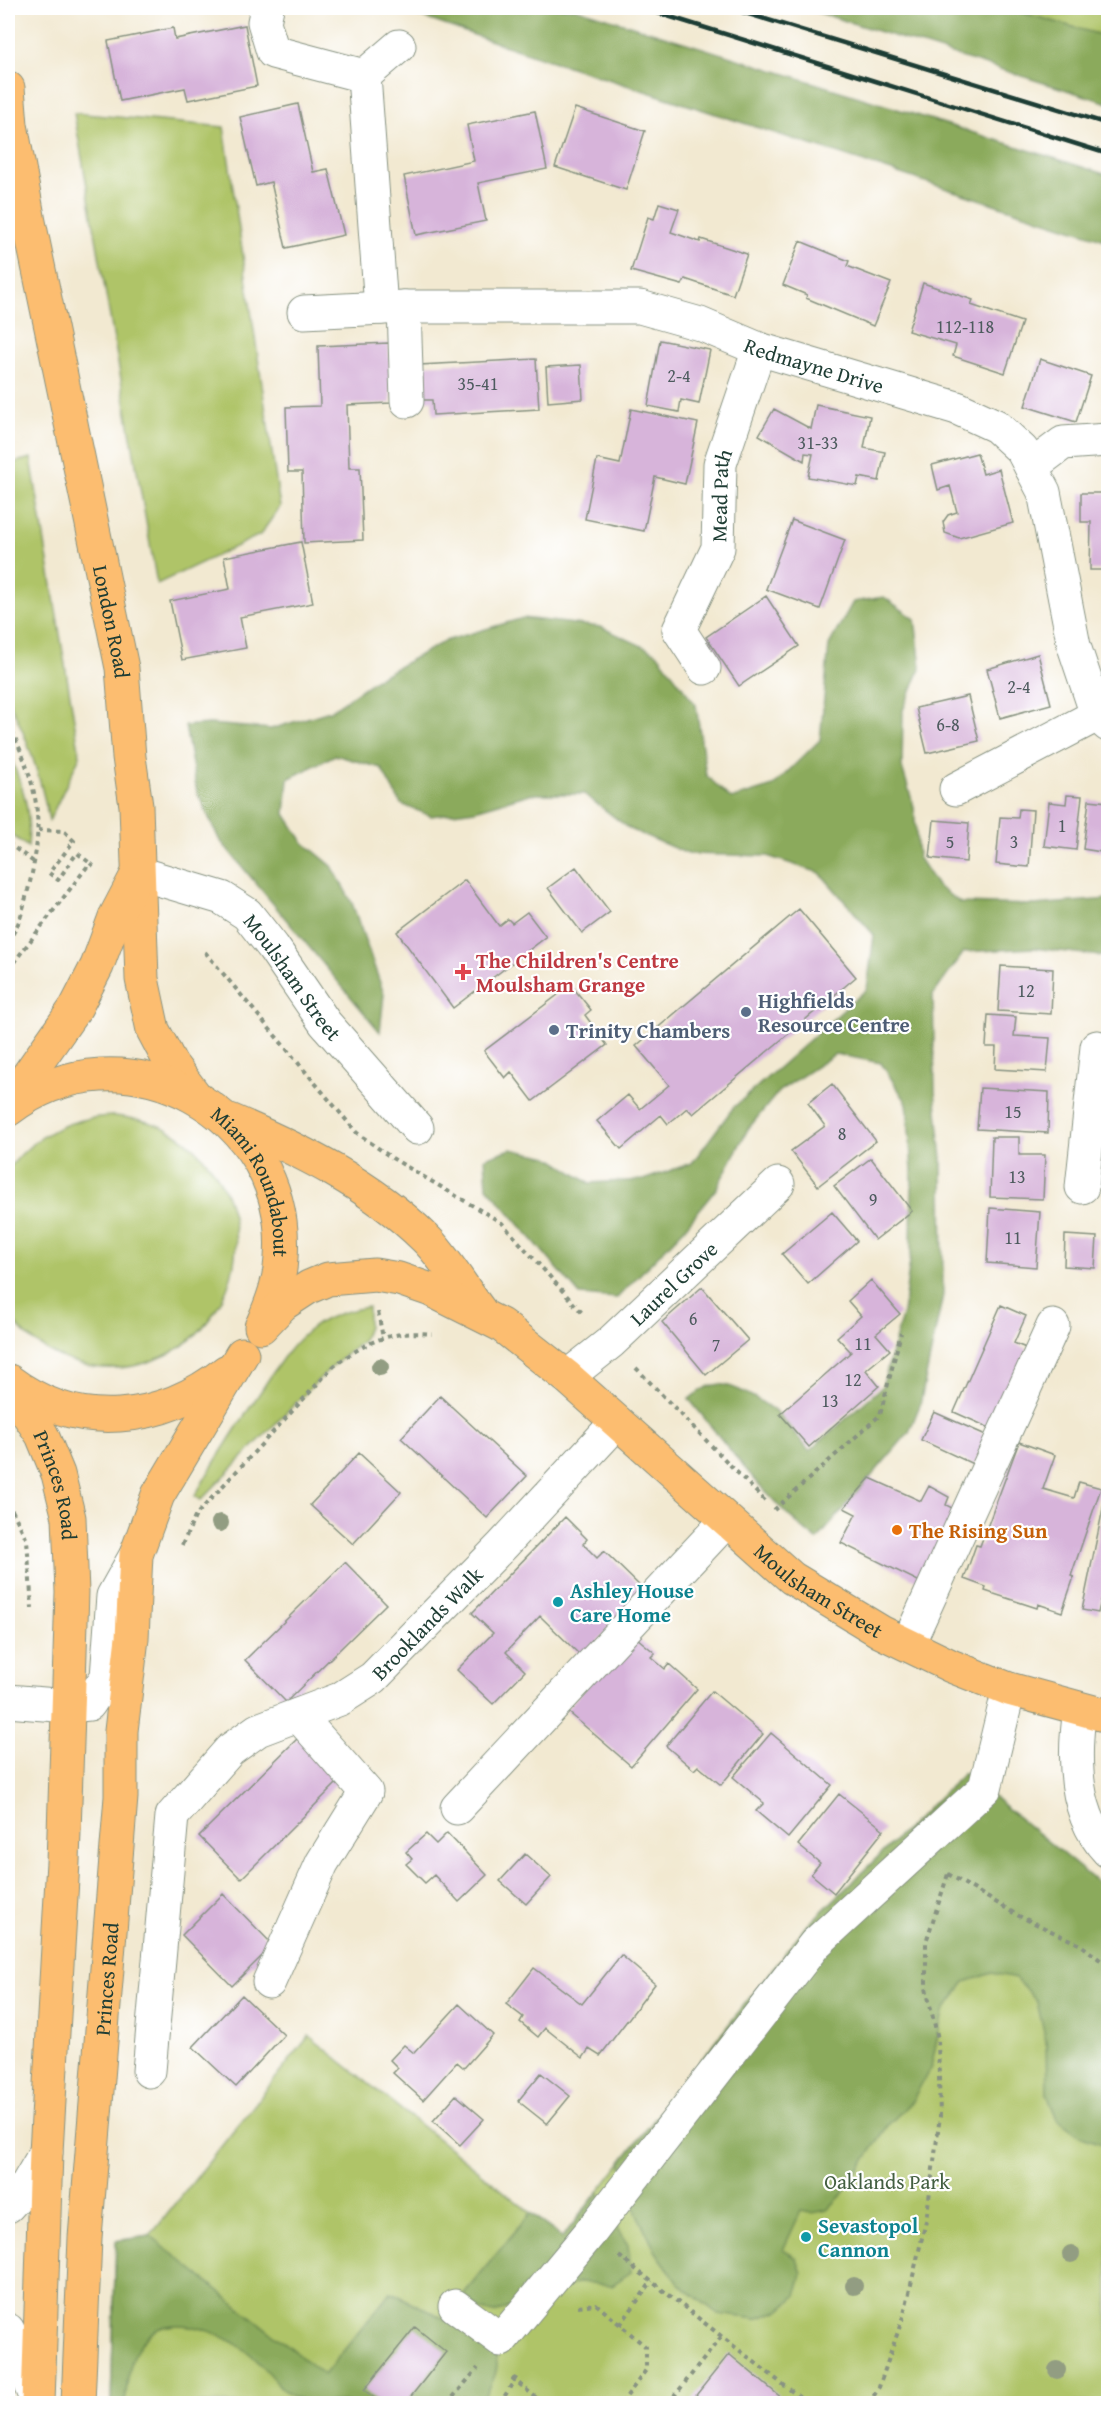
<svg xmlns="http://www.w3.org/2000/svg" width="1116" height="2411" viewBox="0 0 1116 2411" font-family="'Gentium Book Plus',serif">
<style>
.green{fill:#afc468;stroke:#67804e;stroke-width:1.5}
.forest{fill:#8baa5c;stroke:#557448;stroke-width:1.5}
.building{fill:#d7b4da}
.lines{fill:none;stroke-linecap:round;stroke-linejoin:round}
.minor-casing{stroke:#889382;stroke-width:35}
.major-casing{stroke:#889382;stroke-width:35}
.path{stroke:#889382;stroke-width:4;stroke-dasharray:4.5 4.5;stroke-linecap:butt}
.minor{stroke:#fff;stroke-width:33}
.major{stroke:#fcbd6f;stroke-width:33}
.rail{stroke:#1f3d34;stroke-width:4.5}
.tree{fill:#929d82}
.health-dot{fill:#e0444e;stroke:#fff;stroke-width:2}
.service-dot{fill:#5c6f8a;stroke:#fff;stroke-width:2}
.food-dot{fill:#e8710a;stroke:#fff;stroke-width:2}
.culture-dot{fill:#0f9aa8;stroke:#fff;stroke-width:2}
.labels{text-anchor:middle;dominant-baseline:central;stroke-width:4.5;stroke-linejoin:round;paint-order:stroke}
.number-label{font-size:18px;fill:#4d5b5e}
.street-label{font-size:21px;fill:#1f3d34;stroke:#fff}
.health-label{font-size:21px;font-weight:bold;fill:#be3a42;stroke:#fff;text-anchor:start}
.service-label{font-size:21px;font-weight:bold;fill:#4e5e75;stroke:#fff;text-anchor:start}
.food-label{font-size:21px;font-weight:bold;fill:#c56008;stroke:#fff;text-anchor:start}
.culture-label{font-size:21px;font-weight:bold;fill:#0d838f;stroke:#fff;text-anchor:start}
.park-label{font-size:21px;fill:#435f41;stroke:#fff}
</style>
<rect width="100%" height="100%" fill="#fff"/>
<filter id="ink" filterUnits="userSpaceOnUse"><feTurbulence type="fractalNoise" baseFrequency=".0167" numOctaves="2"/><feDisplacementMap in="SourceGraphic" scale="12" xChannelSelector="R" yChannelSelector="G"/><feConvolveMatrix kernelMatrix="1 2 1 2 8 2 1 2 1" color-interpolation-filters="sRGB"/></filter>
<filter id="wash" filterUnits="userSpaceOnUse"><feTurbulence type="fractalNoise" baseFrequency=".008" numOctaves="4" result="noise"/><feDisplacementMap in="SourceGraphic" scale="24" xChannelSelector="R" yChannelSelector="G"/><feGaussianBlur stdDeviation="1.35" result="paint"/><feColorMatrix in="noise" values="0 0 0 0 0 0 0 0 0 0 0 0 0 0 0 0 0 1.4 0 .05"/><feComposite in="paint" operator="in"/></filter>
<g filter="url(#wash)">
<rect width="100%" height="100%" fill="#f2e9d1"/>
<path class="green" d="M 1006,8 L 1108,8 L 1108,37 Z
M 74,113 L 224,127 L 280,507 L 260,535 L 157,584 Z
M 31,458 L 80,756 L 49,821 C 41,777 28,739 8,699 L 8,464 Z
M 8,752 C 23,786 31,808 28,847 L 8,832 Z
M 114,1116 C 135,1118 156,1122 174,1133 C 235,1170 255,1252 215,1311 C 201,1333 181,1350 157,1359 C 137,1367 115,1370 94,1367 C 59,1361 28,1343 8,1314 L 8,1170 C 34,1135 70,1117 114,1116 Z
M 368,1307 L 368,1327 L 363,1340 L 324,1374 L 201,1500 L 195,1496 C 215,1459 238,1425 261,1391 C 276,1368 290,1344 313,1327 C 329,1315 349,1310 368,1307 Z
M 964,1773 L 1108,1891 L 1108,2403 L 111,2404 L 116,2241 L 150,2236 L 309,2036 L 562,2238 L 803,1930 Z"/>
<path class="forest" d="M 395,8 L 575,8 L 1108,175 L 1108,241 L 515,49 Z
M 804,8 L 1006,8 L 1108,37 L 1108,103 Z
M 884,597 L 915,619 L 921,667 L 903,710 L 902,767 L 914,807 L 918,857 L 937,886 L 961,903 L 1034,905 L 1108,899 L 1108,957 L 1034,948 L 964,952 L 933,995 L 935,1091 L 942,1159 L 943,1295 L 920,1405 L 909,1432 L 817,1540 C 767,1501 729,1448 689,1399 C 697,1393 704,1387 714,1385 C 731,1381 765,1403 778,1414 C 789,1425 799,1439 809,1451 L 882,1387 L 903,1313 L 911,1253 L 912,1171 L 907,1103 L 881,1063 L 835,1054 L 779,1091 L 748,1129 L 716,1189 L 684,1229 L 617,1298 L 580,1295 L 487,1187 L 485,1158 L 511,1149 L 549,1157 L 589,1183 L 643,1180 L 692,1163 L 733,1108 L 867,989 L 874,935 L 820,873 L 767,856 L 688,854 L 630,829 L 584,794 L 530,794 L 475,810 L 431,816 L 401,804 L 381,768 L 335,755 L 288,779 L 285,814 L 303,842 L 332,866 L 352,903 L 384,994 L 380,1032 L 219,839 L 197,792 L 185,726 L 209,724 L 271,729 L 330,711 L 378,678 L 445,641 L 523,618 L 601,627 L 657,653 L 696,705 L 706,775 L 731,799 L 773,786 L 820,740 L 829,645 L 853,602 Z
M 964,1773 L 1108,1891 L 1108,2146 L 1082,2137 L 1057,2119 L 1047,2094 L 1046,2041 L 1037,2002 L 1016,1978 L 992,1973 L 965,1982 L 943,2012 L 931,2067 L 912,2101 L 889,2124 L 841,2196 L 827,2210 L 812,2213 L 801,2211 L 783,2250 L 797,2258 L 802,2274 L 796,2296 L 778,2311 L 756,2319 L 718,2314 L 679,2284 L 656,2252 L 636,2212 L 621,2162 L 803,1930 Z
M 598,2192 L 613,2222 L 628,2245 L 631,2272 L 612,2285 L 580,2282 L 494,2313 L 481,2311 L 463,2295 L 530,2213 L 562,2238 Z
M 150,2236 L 324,2375 L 391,2292 L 445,2319 L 494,2351 C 503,2371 489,2385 482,2403 L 317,2403 C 310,2402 301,2401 295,2398 C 280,2391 263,2364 249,2353 C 218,2330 160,2305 137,2350 C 128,2366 127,2386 125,2403 L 111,2404 L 116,2241 Z"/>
<g id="blocks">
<path class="building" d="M 245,25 L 257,86 L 188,100 L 185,88 L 120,101 L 108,41 L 173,28 L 175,39 Z
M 298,104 L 313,172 L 328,169 L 344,235 L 286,248 L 271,182 L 256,186 L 240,117 Z
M 575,108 L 645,131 L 626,190 L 555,167 Z
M 535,111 L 547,169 L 478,183 L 486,221 L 416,235 L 404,176 L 474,161 L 467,125 Z
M 659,203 L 679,209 L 671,232 L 700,242 L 701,239 L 747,254 L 733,295 L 685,279 L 682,285 L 631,271 L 648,217 L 654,219 Z
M 800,241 L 849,261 L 847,266 L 891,283 L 873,326 L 806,298 L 807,295 L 783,285 Z
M 923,283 L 973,300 L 971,305 L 1022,322 L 1005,373 L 953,356 L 956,345 L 908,331 Z
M 660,340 L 710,350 L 699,404 L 681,400 L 679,412 L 648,406 Z
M 389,343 L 391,403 L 347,405 L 349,468 L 360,468 L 363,540 L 304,543 L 302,472 L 288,472 L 286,407 L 320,406 L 318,346 Z
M 536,359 L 539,409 L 433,415 L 432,400 L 421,400 L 419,365 Z
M 1040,359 L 1091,376 L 1076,422 L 1025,406 Z
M 581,365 L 583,399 L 548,402 L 546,367 Z
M 816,405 L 870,416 L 864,448 L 885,452 L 879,481 L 859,477 L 857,486 L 808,477 L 813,454 L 805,453 L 804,461 L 759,435 L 774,409 L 811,429 Z
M 631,409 L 698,423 L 685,484 L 655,477 L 644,531 L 585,519 L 597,459 L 620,464 Z
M 977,453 L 983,474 L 999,469 L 1013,523 L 959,538 L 945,533 L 943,522 L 948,515 L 957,512 L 950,486 L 938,490 L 932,465 Z
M 1081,493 L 1108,493 L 1108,570 L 1090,570 L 1091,522 L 1081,522 Z
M 792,520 L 845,540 L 820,609 L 766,589 Z
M 301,542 L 313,603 L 240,617 L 246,648 L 182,660 L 170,601 L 230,589 L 224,557 Z
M 766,596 L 799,646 L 739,686 L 706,637 Z
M 1038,654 L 1051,704 L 1000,718 L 987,669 Z
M 968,696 L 979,741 L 927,753 L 916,708 Z
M 1067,795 L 1082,796 L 1076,850 L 1044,846 L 1049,802 L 1066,804 Z
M 1089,800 L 1108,802 L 1108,853 L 1083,849 Z
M 1019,809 L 1033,810 L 1029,867 L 996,864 L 1000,817 L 1018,818 Z
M 934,820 L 969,823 L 966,862 L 930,858 Z
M 576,867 L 610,912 L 582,933 L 548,888 Z
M 465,880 L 499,926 L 508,919 L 512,923 L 527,912 L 546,937 L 453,1008 L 397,932 Z
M 799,909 L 856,977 L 693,1114 L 687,1108 L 668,1124 L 661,1115 L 621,1149 L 597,1121 L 628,1095 L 640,1109 L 669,1085 L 636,1046 Z
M 1001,966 L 1053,969 L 1051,1014 L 998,1011 Z
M 571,985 L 591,1010 L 585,1015 L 607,1045 L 533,1101 L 511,1072 L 505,1078 L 484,1051 Z
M 988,1015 L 1016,1017 L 1014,1036 L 1050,1038 L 1047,1072 L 995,1069 L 996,1047 L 986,1047 Z
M 832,1084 L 876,1141 L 818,1186 L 791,1151 L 825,1126 L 808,1103 Z
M 980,1088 L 1049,1092 L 1048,1133 L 977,1129 Z
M 992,1137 L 1019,1137 L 1019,1155 L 1045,1155 L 1043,1199 L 990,1197 Z
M 871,1158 L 912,1211 L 875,1240 L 834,1186 Z
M 990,1208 L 1040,1212 L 1036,1267 L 987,1263 Z
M 832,1212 L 857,1241 L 808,1284 L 782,1254 Z
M 1065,1235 L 1097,1237 L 1095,1268 L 1064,1266 Z
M 871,1280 L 900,1314 L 876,1334 L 890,1350 L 866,1370 L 879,1386 L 809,1447 L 780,1414 L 851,1352 L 837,1337 L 861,1316 L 848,1301 Z
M 702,1287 L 748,1340 L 706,1375 L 662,1322 Z
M 1001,1305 L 1026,1316 L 1014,1343 L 1028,1349 L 992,1429 L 954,1412 Z
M 440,1396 L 527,1476 L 487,1518 L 401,1438 Z
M 934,1412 L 988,1436 L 975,1465 L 921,1440 Z
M 1019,1442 L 1055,1455 L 1043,1489 L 1074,1498 L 1079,1482 L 1101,1488 L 1071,1576 L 1074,1577 L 1062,1612 L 1038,1604 L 1037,1608 L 985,1591 L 986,1587 L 964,1579 L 976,1545 L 980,1546 Z
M 359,1453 L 401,1492 L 353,1544 L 310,1505 Z
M 870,1478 L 921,1501 L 929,1486 L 949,1497 L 946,1505 L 956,1510 L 920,1582 L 841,1543 L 856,1514 L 844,1508 Z
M 1107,1489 L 1108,1604 L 1103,1602 L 1105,1594 L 1103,1593 L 1098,1613 L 1082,1610 Z
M 565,1517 L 587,1539 L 583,1544 L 597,1558 L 604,1551 L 645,1591 L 582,1657 L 540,1616 L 506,1652 L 525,1671 L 493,1704 L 457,1670 L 493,1633 L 472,1613 Z
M 345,1562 L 386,1604 L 286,1702 L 245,1660 Z
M 631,1633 L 655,1653 L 651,1657 L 665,1669 L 669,1664 L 697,1689 L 631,1766 L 566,1710 Z
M 712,1691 L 763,1734 L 721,1785 L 698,1766 L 694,1770 L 666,1746 Z
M 771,1733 L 832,1785 L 788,1838 L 756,1811 L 764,1803 L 733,1777 Z
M 300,1736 L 342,1778 L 241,1879 L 199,1836 Z
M 839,1794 L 884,1830 L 834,1893 L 811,1874 L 820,1863 L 798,1845 Z
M 447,1833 L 487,1875 L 459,1902 L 434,1875 L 425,1883 L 406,1864 L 412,1859 L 406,1852 L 426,1834 L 436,1844 Z
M 525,1854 L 551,1877 L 526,1904 L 500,1881 Z
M 223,1894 L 273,1945 L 232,1986 L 182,1935 Z
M 621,1955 L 655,1984 L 600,2056 L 589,2049 L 583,2058 L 545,2028 L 538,2037 L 520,2022 L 523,2017 L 506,2004 L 534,1968 L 582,2004 Z
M 242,1995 L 284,2035 L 236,2087 L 193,2047 Z
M 459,2004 L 493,2035 L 464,2068 L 457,2062 L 423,2100 L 393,2073 L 398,2068 L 390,2060 L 404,2045 L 414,2053 Z
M 541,2073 L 570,2096 L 547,2124 L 518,2101 Z
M 456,2095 L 484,2119 L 460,2145 L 433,2121 Z
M 415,2327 L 446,2352 L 405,2404 L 382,2404 L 364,2390 Z
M 729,2354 L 789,2404 L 689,2404 Z"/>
</g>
</g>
<g filter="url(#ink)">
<use href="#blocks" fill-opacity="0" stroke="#889382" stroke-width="1.5"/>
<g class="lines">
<defs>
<g id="minor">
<path d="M 267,8 L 264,22 L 273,52 L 364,76"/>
<path d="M 404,307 L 407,401"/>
<path d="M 381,308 L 364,76 L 399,46"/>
<path id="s1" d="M 304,312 L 404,307 L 640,307 L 700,324 L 759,349 L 957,408 L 996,426 L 1022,450 L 1044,492 L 1074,646 L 1097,715 L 1108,725"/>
<path d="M 1031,467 L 1063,443 L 1108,440"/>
<path id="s2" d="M 704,668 L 679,630 L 718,548 L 720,464 L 759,349"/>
<path d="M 956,789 L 1097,715"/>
<path id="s3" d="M 138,873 L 222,898 L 247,914 L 273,947 L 325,1023 L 417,1128"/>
<path d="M 1082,1187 L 1097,1047"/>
<path id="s4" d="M 567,1377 L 611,1342 L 778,1184"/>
<path d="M 908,1644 L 1053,1326"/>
<path d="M 8,1701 L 68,1706 L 89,1704 L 107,1677 L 113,1596 L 136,1555"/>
<path d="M 1080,1709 C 1073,1757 1073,1814 1108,1851"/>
<path d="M 457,1808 L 726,1521"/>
<path d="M 269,1982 L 322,1863 L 366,1792 L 298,1715"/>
<path id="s5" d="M 149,2071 L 172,1816 L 230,1750 L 258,1730 L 340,1699 L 373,1678 L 503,1545 L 617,1422"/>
<path d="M 8,2206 L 26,2186 L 46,2152"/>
<path d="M 455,2306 L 501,2340 L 590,2233 L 815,1944 L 985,1788 L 1009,1689"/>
<path d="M 8,2330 L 38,2404"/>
</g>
<g id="major">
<path id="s6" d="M 8,88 L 11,125 L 29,222 L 122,668 L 129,757 L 136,806 L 142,979 L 153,1030 L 171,1064 L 196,1097"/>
<path d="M 8,1104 L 76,1007 L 97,966 L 115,917 L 137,875"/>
<path id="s7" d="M 8,1110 C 123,1021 292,1112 281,1258 C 280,1281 272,1302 263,1323"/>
<path d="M 230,1120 C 300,1150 370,1184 425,1238 C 444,1256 463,1289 480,1311"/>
<path id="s8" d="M 261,1327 L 283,1304 L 309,1287 L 328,1279 L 375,1275 L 399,1279 L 431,1290 L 501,1325 L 567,1377 L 792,1578 L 881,1632 L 951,1666 L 1009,1689 L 1108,1716"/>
<path d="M 9,1381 C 78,1433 162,1423 227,1371"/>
<path id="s9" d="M 8,1384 L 42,1435 L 58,1474 L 69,1518 L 72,1592 L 63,1862 L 46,2152 L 38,2404"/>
<path id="s10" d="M 78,2404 L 85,2238 L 121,1797 L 121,1731 L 132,1638 L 136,1555 L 158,1495 L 242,1354"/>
</g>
</defs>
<use href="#minor" class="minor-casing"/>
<use href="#major" class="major-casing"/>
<path class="path" d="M 8,722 C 38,787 46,820 28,890 C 22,911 21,923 8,941
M 38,830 L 64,831 L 74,841 L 49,873 L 58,880 L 77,853 L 90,863
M 8,843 L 35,863
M 205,952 L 357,1133 L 392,1158 L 502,1223 L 584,1315
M 8,970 L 90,863 L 96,868
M 378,1312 L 383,1338
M 636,1368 L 766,1502
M 8,1502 L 27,1540 L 32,1608
M 774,1510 L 880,1415 L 901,1333
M 182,1545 L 196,1515 L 334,1366 C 367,1341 391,1330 432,1334
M 948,1874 L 1019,1916 L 1081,1945 L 1108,1966
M 619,2256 L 808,2404
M 578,2306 L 596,2304 L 646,2347 L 646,2370 L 621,2404
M 620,2325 L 652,2281
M 512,2378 L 544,2404
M 447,2404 L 478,2368
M 500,2404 L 518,2374
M 668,2404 L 722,2336
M 869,2404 L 879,2387 L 904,2314 L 926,2221 L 940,2116 L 938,2039 L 926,1988 L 926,1942 L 948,1874"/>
<use href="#minor" class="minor"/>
<use href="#major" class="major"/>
<path class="rail" d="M 642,8 L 1108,154
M 729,8 L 1108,124"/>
</g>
<g class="tree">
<circle cx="380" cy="1367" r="9"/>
<circle cx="220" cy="1523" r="9"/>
<circle cx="1071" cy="2254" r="9"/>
<circle cx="854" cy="2286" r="9"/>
<circle cx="1057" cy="2370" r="9"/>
</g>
</g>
<path class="health-dot" d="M460 963h6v6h6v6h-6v6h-6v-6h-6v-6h6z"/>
<g class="service-dot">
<circle cx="746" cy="1012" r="6"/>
<circle cx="554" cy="1030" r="6"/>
</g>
<circle class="food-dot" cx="897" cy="1530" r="6"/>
<g class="culture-dot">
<circle cx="558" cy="1602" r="6"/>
<circle cx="806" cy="2237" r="6"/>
</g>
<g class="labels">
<g class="number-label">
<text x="965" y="326">112-118</text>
<text x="679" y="375">2-4</text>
<text x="478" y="383">35-41</text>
<text x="818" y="442">31-33</text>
<text x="1019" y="686">2-4</text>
<text x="948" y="724">6-8</text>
<text x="1062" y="825">1</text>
<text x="950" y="841">5</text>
<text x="1014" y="841">3</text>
<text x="1026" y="990">12</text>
<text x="1013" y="1111">15</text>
<text x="842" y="1133">8</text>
<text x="1017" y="1176">13</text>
<text x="873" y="1199">9</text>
<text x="1013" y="1237">11</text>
<text x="693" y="1318">6</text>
<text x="863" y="1343">11</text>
<text x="716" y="1344">7</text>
<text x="853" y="1379">12</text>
<text x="830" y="1400">13</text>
</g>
<g class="street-label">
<text stroke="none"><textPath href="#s1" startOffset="520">Redmayne Drive</textPath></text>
<text stroke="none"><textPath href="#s2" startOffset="189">Mead Path</textPath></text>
<text stroke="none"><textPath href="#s6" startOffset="544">London Road</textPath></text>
<text stroke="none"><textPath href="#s3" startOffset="195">Moulsham Street</textPath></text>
<text stroke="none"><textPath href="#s7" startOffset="306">Miami Roundabout</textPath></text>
<text stroke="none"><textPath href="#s4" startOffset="142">Laurel Grove</textPath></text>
<text stroke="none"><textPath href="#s9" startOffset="114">Princes Road</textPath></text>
<text stroke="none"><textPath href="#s8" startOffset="682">Moulsham Street</textPath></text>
<text stroke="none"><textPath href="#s5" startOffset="582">Brooklands Walk</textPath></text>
<text stroke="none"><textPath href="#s10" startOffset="426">Princes Road</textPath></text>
</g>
<g class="health-label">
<text x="476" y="960">The Children's Centre<tspan x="476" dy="24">Moulsham Grange</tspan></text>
</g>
<g class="service-label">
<text x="758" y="1000">Highfields<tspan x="758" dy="24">Resource Centre</tspan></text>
<text x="566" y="1030">Trinity Chambers</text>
</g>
<g class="food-label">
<text x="909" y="1530">The Rising Sun</text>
</g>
<g class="culture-label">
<text x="570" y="1590">Ashley House<tspan x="570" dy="24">Care Home</tspan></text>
<text x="818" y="2225">Sevastopol<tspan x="818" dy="24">Cannon</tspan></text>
</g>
<g class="park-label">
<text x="887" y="2181">Oaklands Park</text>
</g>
</g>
<rect width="1116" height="2411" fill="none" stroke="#fff" stroke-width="30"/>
</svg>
